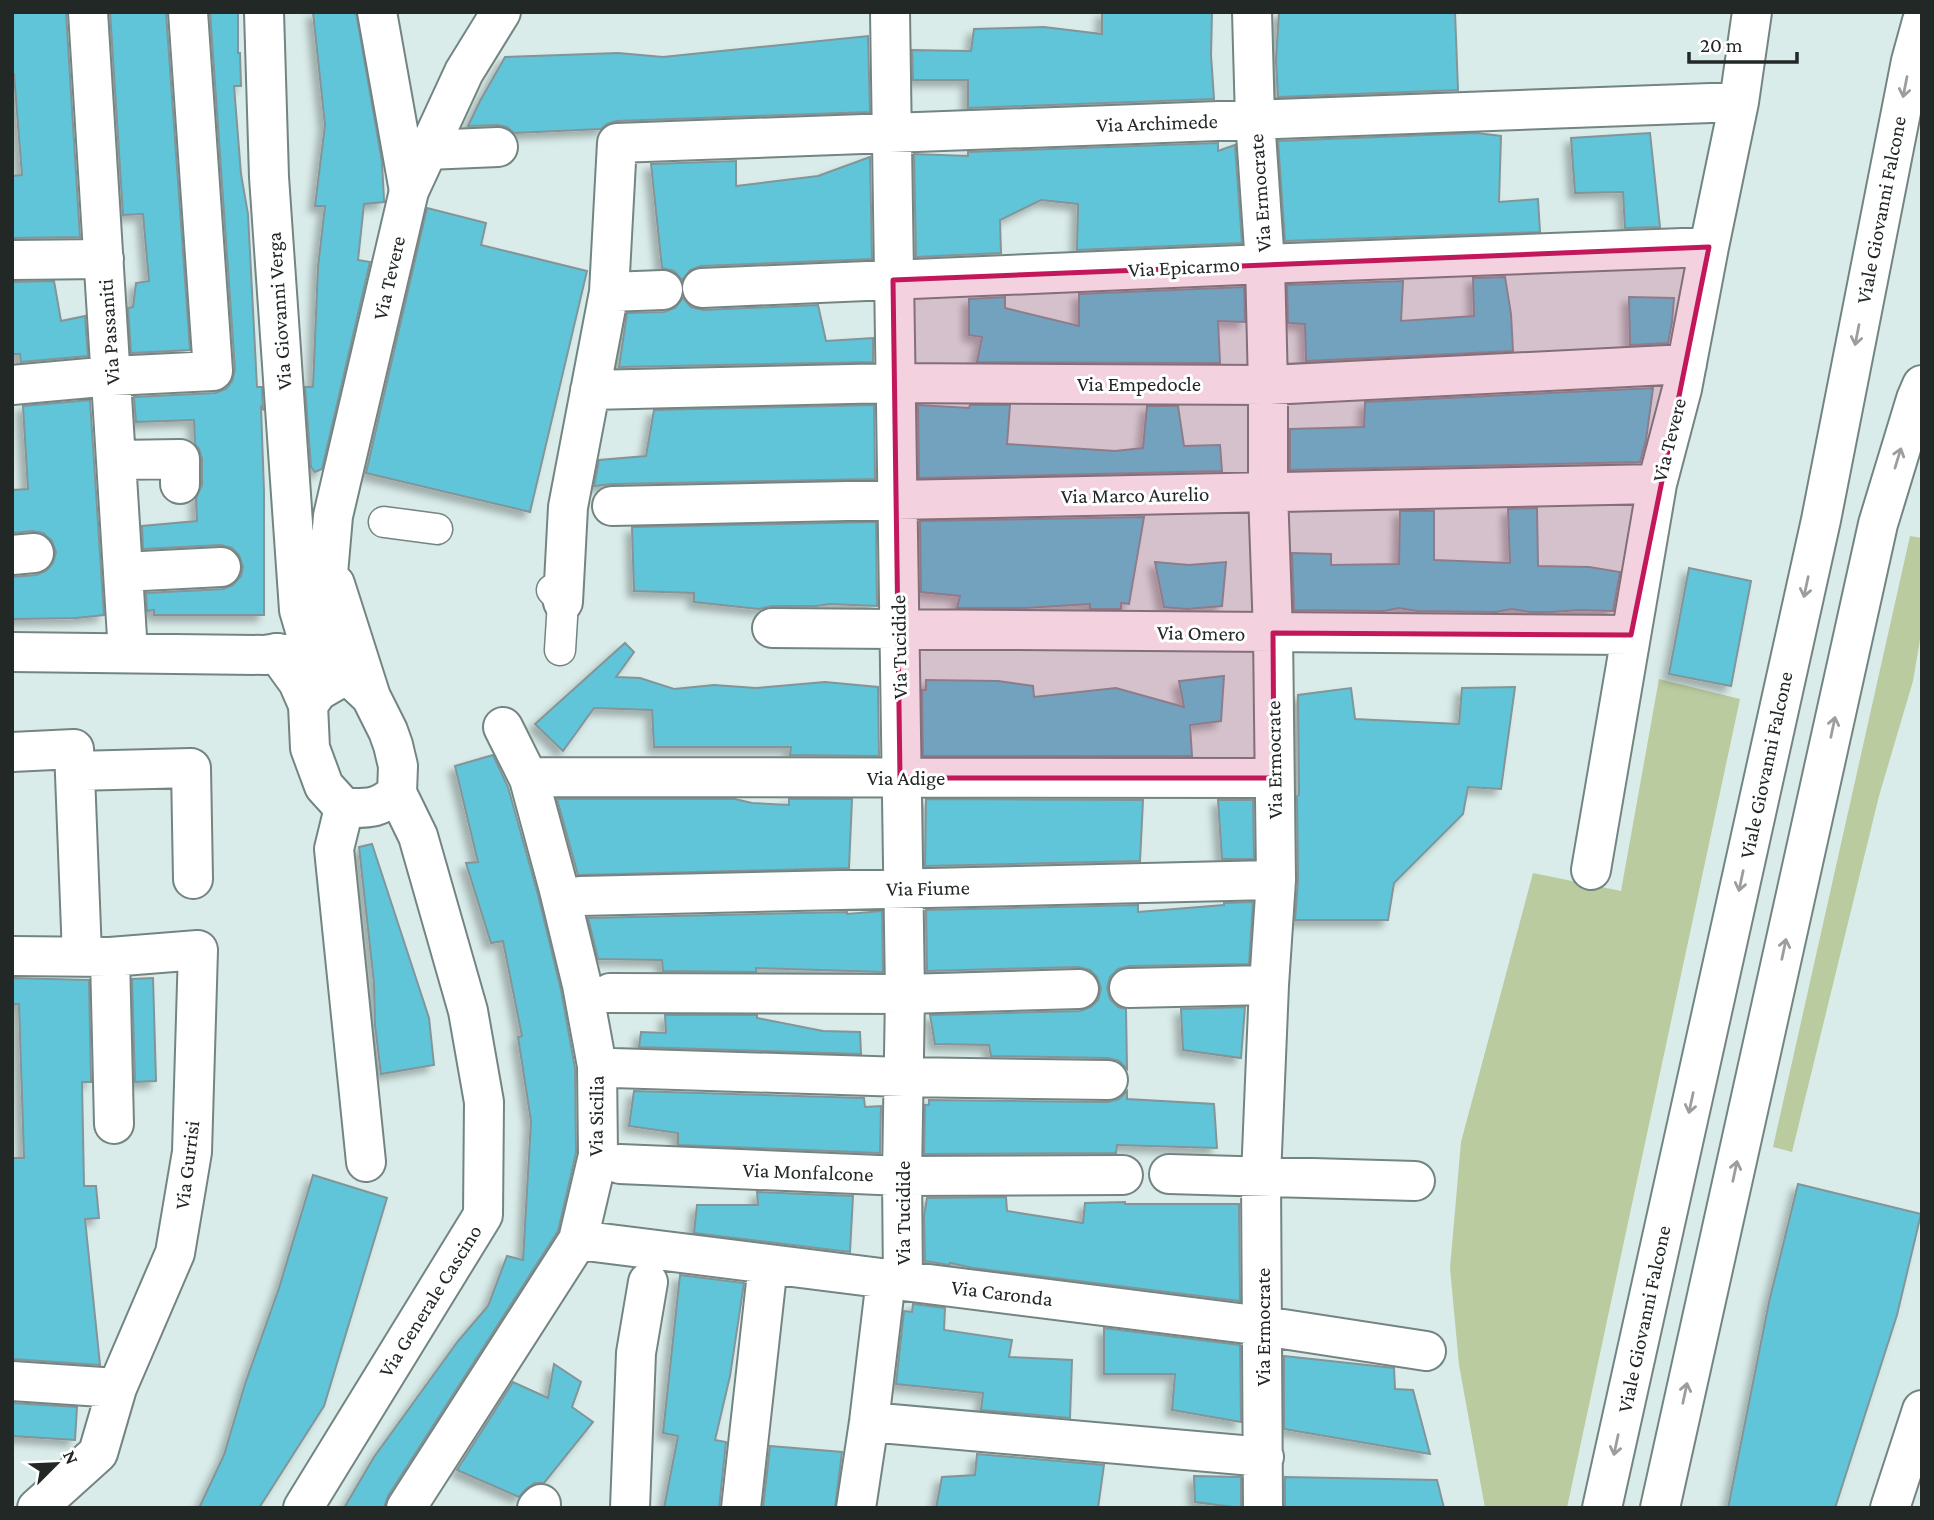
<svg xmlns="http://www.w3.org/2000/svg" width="1934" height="1520" viewBox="0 0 1934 1520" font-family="'Crimson Pro',serif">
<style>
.green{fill:#bacba0}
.building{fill:#60c5d9;stroke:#839598;stroke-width:2;filter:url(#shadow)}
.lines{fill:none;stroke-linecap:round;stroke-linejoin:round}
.pedestrian-casing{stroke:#738582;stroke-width:33}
.minor-casing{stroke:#738582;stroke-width:42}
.tertiary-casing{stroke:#738582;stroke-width:42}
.pedestrian{stroke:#fff;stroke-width:30}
.minor{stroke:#fff;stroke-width:38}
.tertiary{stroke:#fff;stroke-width:38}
.oneway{stroke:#9b9e9d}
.marked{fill:#c2185b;fill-opacity:0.2;stroke:#c2185b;stroke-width:5;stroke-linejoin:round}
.labels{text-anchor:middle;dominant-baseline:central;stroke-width:6;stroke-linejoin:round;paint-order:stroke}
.street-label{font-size:21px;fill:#212826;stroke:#fff}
</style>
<defs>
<filter id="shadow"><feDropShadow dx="-6" dy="6" stdDeviation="3.5" flood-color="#0004"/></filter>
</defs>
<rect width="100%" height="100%" fill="#d9ece9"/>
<path class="green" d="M 1910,536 L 1922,538 L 1922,628 L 1913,681 L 1879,796 L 1792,1152 L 1773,1147 Z
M 1659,679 L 1740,699 L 1567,1508 L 1485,1508 L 1459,1365 L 1450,1268 L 1461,1142 L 1533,873 L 1621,891 Z"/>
<path class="building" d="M 12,12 L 66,12 L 80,237 L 12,238 L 12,176 L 22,175 L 14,74 L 12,74 Z
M 110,12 L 166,12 L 190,350 L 131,353 L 128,308 L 133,307 L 136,283 L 149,281 L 143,214 L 123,215 Z
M 210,12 L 238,12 L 238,53 L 240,53 L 241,86 L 234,86 L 241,174 L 248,214 L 257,387 L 262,387 L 263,409 L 261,407 L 264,491 L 264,615 L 154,615 L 154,610 L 147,611 L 146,593 L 223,589 L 233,585 L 241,576 L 243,567 L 239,555 L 232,548 L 221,545 L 143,549 L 142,526 L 197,521 L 196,498 L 202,485 L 202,459 L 199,449 L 195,444 L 194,420 L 136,422 L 134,397 L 215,393 L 226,389 L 232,381 L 235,370 Z
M 313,12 L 356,12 L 382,162 L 384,200 L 384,202 L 364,204 L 358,260 L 370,262 L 322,469 L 315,472 L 311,467 L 305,387 L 313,387 L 318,267 L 325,206 L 315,206 L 325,125 Z
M 1102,12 L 1212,12 L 1211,55 L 1214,99 L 968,108 L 968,80 L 913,80 L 912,50 L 971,51 L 974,29 L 1044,27 L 1102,34 Z
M 1279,12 L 1455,12 L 1458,90 L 1278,97 L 1276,60 Z
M 868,36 L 870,112 L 616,121 L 607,124 L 601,129 L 514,133 L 507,127 L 498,125 L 468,126 L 480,101 L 505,57 L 618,53 L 663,57 Z
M 1477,133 L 1501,136 L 1499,202 L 1538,199 L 1540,232 L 1285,241 L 1278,141 Z
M 1650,133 L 1660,227 L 1625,228 L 1623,192 L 1575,193 L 1571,138 Z
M 1218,143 L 1218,151 L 1235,145 L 1242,243 L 1077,250 L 1078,204 L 1041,200 L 1000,220 L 1001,253 L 916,257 L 914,154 L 968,156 L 968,152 Z
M 870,157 L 872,259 L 701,266 L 690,270 L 682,280 L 674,271 L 662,268 L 651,164 L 736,161 L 736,186 L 818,176 Z
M 427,208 L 486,223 L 481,245 L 587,271 L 530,512 L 366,473 Z
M 1505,277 L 1511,314 L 1513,351 L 1306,361 L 1305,324 L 1288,323 L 1287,285 L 1403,281 L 1401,321 L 1474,316 L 1473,278 Z
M 54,281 L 61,321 L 85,316 L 88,356 L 21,362 L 20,354 L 12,354 L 12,282 Z
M 1244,287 L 1245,322 L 1218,321 L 1220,363 L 977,362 L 982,337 L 969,335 L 969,299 L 1005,297 L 1005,308 L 1079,326 L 1079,294 Z
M 1629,297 L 1674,298 L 1672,322 L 1668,343 L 1630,345 Z
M 683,298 L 691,307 L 703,310 L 818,305 L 826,341 L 873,338 L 873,362 L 619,367 L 627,313 L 664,312 L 675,308 Z
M 1653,388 L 1646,440 L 1640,462 L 1290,470 L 1290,429 L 1364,427 L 1365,402 Z
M 90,400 L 104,615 L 76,618 L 12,619 L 12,577 L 36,575 L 46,571 L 53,563 L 56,552 L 52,541 L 43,533 L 32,531 L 12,533 L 12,490 L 28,489 L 23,406 Z
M 874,405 L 875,479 L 612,484 L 594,486 L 599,460 L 646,456 L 654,410 Z
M 918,405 L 969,408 L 970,405 L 1010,405 L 1007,444 L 1115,451 L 1143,448 L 1147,406 L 1178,406 L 1184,446 L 1220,445 L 1222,471 L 919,478 Z
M 1537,508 L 1538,566 L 1589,567 L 1620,572 L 1613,611 L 1579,610 L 1552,612 L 1530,612 L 1512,609 L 1496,612 L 1417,611 L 1399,608 L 1384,611 L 1294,610 L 1292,553 L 1331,554 L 1331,565 L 1399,564 L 1400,511 L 1434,511 L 1434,560 L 1510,563 L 1508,509 Z
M 1144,517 L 1129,604 L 1121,603 L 1121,609 L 1090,609 L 1090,604 L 1025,608 L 957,608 L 960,596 L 921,592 L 920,521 Z
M 876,522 L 877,606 L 830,604 L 816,606 L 772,606 L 759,609 L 694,602 L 694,593 L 634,591 L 632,527 Z
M 1155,562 L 1189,565 L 1226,562 L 1222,606 L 1187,609 L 1164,607 Z
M 1689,568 L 1751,581 L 1731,686 L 1669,674 Z
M 625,643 L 634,652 L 616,677 L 640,678 L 674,689 L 714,685 L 756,688 L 825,682 L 878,687 L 879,756 L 790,755 L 791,747 L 654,747 L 652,710 L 594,708 L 563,751 L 535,724 Z
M 1224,676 L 1221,721 L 1190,725 L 1192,756 L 923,756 L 922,690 L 926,690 L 926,680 L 998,681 L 1033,686 L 1034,697 L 1116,688 L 1184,707 L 1179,681 Z
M 1515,687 L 1501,789 L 1468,787 L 1463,814 L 1394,883 L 1388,920 L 1295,920 L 1298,880 L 1297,796 L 1299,795 L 1298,695 L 1351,688 L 1355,719 L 1459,724 L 1462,688 Z
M 493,755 L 508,787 L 538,895 L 561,990 L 575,1068 L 576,1153 L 558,1231 L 388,1496 L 384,1508 L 344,1508 L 374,1457 L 458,1341 L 488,1306 L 507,1256 L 523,1260 L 531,1121 L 518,1037 L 522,1036 L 503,941 L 491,943 L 466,863 L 478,862 L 455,766 Z
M 557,799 L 735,799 L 752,803 L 789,805 L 789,799 L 852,799 L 849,868 L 578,875 Z
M 926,799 L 1143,800 L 1140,861 L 925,866 Z
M 1218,800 L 1253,800 L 1254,859 L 1222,859 Z
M 372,844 L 429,1018 L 434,1065 L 381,1074 L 375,1025 L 374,983 L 359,847 Z
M 1253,902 L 1249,964 L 1129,966 L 1118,969 L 1110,977 L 1107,988 L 1110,999 L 1118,1007 L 1126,1009 L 1127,1069 L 1119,1061 L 1108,1058 L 991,1056 L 989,1045 L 935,1044 L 930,1015 L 1080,1011 L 1091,1007 L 1098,1000 L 1101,988 L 1097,977 L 1090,970 L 1078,967 L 927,971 L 926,910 L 1138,905 L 1138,912 L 1224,905 L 1224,903 Z
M 882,911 L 883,972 L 756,968 L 756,972 L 663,971 L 662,960 L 598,959 L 588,918 L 847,912 L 847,914 Z
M 12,978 L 89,980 L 91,1082 L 82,1082 L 84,1186 L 96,1186 L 99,1218 L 85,1219 L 100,1365 L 12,1359 L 12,1158 L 24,1158 L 19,1004 L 12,1004 Z
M 153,978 L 156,1081 L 135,1082 L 132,979 Z
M 1245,1007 L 1241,1058 L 1183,1050 L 1181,1009 Z
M 665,1015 L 757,1015 L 757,1018 L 823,1031 L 860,1032 L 861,1054 L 639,1047 L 641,1032 L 666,1033 Z
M 634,1091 L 864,1098 L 865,1107 L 881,1106 L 880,1153 L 678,1145 L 678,1133 L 629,1126 Z
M 1127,1091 L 1127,1099 L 1214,1104 L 1217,1148 L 1117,1145 L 1116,1153 L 924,1154 L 925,1105 L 929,1105 L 929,1100 L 1108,1102 L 1119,1099 Z
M 313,1175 L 387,1198 L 324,1406 L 259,1508 L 199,1508 L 224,1455 L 245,1384 L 279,1288 Z
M 1798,1184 L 1921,1214 L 1897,1315 L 1835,1508 L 1728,1508 L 1769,1302 Z
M 757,1192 L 853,1196 L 850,1252 L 694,1233 L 697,1205 L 758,1205 Z
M 1006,1197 L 1007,1211 L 1083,1223 L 1085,1203 L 1125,1202 L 1125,1204 L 1239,1204 L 1240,1301 L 973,1268 L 950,1263 L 949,1265 L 925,1261 L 924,1216 L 927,1198 Z
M 680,1275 L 744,1283 L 730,1376 L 715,1440 L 726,1442 L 719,1508 L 664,1508 L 678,1436 L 663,1433 Z
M 913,1304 L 945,1308 L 944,1330 L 1012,1340 L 1009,1357 L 1072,1360 L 1070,1418 L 981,1410 L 983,1393 L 896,1384 L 904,1311 L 912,1312 Z
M 1104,1328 L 1240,1345 L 1241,1422 L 1172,1410 L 1175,1374 L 1104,1374 Z
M 1284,1356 L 1394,1368 L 1395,1389 L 1413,1390 L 1430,1454 L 1284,1429 Z
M 554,1364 L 581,1382 L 572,1407 L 593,1422 L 544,1483 L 535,1483 L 526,1489 L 519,1497 L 457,1470 L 513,1382 L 548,1398 Z
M 12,1403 L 77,1407 L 75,1440 L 12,1436 Z
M 770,1446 L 842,1452 L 835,1508 L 763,1508 Z
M 977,1454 L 1104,1465 L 1098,1508 L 936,1508 L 942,1477 L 975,1475 Z
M 1194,1476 L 1241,1477 L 1241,1508 L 1195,1502 Z
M 1285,1477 L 1437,1480 L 1444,1508 L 1285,1508 Z"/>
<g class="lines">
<defs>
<path id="pedestrian" d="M 384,522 L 437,529
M 552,590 L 563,602 L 560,650"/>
<path id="minor" d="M 88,12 L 128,653
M 377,12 L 409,191
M 890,12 L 905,994 L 902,1176 L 903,1281
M 1252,12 L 1255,119 L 1265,264 L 1268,385 L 1268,492 L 1273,633 L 1276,880 L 1269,985 L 1261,1177 L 1263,1508
M 427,150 L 498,147
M 12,260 L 104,259
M 702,288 L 1265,264 L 1709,247
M 609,292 L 663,290
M 12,385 L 112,376 L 213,371 L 188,12
M 590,390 L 894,383 L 1268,385 L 1687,364
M 117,460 L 180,459 L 180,484
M 612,506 L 1657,484
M 12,555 L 34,553
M 123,572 L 221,567
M 563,602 L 568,507 L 609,292 L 617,143 L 1739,102
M 772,628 L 1631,635
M 12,652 L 265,655 L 277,653 L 298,682 L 308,705
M 12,752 L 74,749 L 82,955
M 75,771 L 191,768 L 193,879
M 538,777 L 1274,778
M 344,808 L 334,849 L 366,1162
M 1591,870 L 1657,484 L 1682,389 L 1709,247 L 1739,102 L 1752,12
M 580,896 L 1276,880
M 12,956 L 110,957 L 198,950 L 192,1152 L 175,1253 L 117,1388 L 98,1453 L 37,1508
M 110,957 L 114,1124
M 1129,988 L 1269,985
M 610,993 L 905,994 L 1079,989
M 613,1068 L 904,1077 L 1108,1080
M 620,1164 L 902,1176 L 1123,1175
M 1169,1174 L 1415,1181
M 578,1240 L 1263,1326 L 1426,1351
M 12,1381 L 117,1388
M 869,1422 L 1264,1457
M 406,1508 L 578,1240 L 598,1155 L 597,1066 L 582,985 L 559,890 L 529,779 L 503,727
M 537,1508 L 541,1504
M 630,1508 L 636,1353 L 648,1282
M 741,1508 L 768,1264
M 856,1508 L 869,1422 L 886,1279
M 1890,1508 L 1922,1410"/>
<path id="tertiary" d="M 264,12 L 269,177 L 299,610 L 307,637 L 320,658 L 342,677 L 354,681 L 371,697
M 335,584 L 371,697 L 388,731 L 393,745 L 398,766 L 397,793 C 376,810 370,808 344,808 L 324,786 L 310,748 L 308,705 L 318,691 L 342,677
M 277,653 L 320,658
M 321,654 L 333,516 L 409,191 L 464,72 L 501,12
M 303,1508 L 483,1215 L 484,1102 L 468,1011 L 418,836 L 397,793
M 1602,1508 L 1821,520 L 1911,61 L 1922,21
M 1660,1508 L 1878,524 L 1916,399 L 1922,385"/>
</defs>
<use href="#pedestrian" class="pedestrian-casing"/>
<use href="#minor" class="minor-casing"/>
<use href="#tertiary" class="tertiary-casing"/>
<use href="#pedestrian" class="pedestrian"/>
<use href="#minor" class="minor"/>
<use href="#tertiary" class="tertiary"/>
</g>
<defs><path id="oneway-shaft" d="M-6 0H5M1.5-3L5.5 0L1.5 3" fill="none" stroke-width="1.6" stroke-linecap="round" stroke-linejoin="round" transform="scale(1.75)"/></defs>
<g class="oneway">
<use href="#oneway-shaft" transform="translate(1905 87) rotate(101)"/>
<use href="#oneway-shaft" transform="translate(1857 335) rotate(101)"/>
<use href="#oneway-shaft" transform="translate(1898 458) rotate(-73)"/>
<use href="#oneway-shaft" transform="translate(1806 587) rotate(102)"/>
<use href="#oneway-shaft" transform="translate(1833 727) rotate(-78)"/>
<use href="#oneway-shaft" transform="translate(1741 881) rotate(102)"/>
<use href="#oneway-shaft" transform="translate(1784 949) rotate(-78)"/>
<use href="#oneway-shaft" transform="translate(1691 1103) rotate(102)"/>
<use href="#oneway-shaft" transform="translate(1735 1171) rotate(-78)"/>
<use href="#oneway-shaft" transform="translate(1685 1393) rotate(-78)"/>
<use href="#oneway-shaft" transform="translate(1616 1445) rotate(102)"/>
</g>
<path class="marked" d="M 1709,247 L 1631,635 L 1273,633 L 1274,778 L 900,778 L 893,280 Z"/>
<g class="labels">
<g class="street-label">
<text transform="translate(1157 123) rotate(-2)">Via Archimede</text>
<text transform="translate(1260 193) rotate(-94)">Via Ermocrate</text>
<text transform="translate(1881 210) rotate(-79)">Viale Giovanni Falcone</text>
<text transform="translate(1184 267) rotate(-3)">Via Epicarmo</text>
<text transform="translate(389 278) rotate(-77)">Via Tevere</text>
<text transform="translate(279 311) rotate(-94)">Via Giovanni Verga</text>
<text transform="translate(109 332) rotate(-94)">Via Passaniti</text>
<text x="1139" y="384">Via Empedocle</text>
<text transform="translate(1669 440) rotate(-76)">Via Tevere</text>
<text transform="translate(1135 495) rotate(-1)">Via Marco Aurelio</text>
<text transform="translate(1201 633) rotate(1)">Via Omero</text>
<text transform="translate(899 647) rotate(-91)">Via Tucidide</text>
<text transform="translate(1274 760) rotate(-91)">Via Ermocrate</text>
<text transform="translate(1766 765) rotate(-78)">Viale Giovanni Falcone</text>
<text x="906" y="778">Via Adige</text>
<text transform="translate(928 888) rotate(-1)">Via Fiume</text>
<text transform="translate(596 1116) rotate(-89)">Via Sicilia</text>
<text transform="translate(187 1165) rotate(-83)">Via Gurrisi</text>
<text transform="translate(808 1172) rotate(2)">Via Monfalcone</text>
<text transform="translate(903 1213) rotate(-90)">Via Tucidide</text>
<text transform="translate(1002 1293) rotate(7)">Via Caronda</text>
<text transform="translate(430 1301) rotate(-58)">Via Generale Cascino</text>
<text transform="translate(1644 1319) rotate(-78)">Viale Giovanni Falcone</text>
<text transform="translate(1263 1327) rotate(-90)">Via Ermocrate</text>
</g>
</g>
<rect width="1934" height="1520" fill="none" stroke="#212826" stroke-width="28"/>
<g transform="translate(56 1464) rotate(66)" stroke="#ffffff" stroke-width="5" paint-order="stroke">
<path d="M0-5L12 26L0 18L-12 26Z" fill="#212826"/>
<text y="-10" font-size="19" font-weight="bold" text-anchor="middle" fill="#212826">N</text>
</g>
<path d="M1689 52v10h108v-10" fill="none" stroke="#212826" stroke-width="3.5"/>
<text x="1700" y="52" font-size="21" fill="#212826" stroke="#ffffff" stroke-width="5" paint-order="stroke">20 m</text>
</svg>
